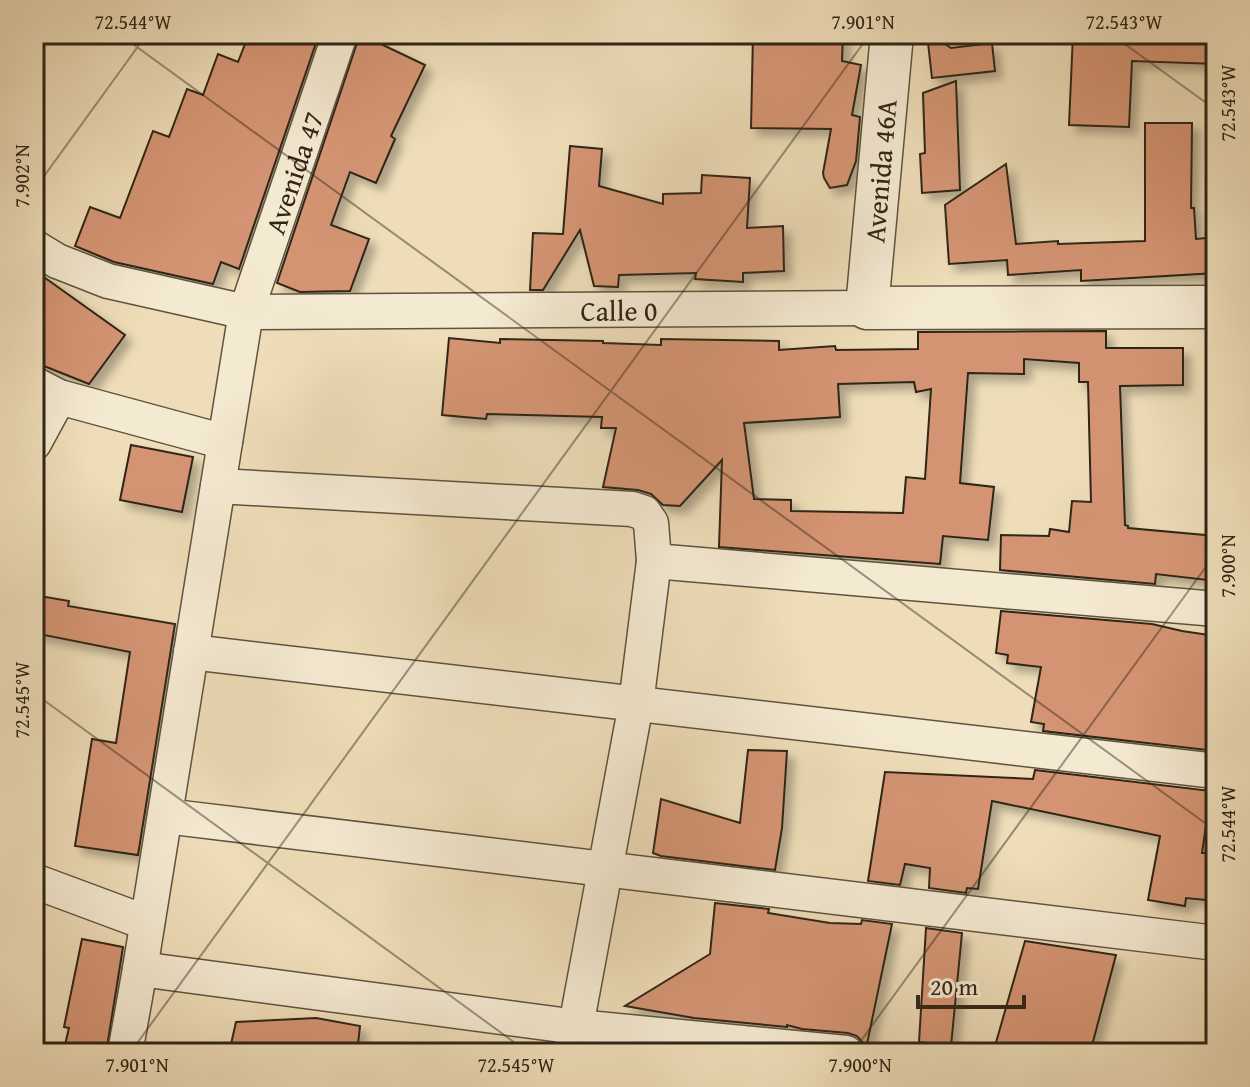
<svg xmlns="http://www.w3.org/2000/svg" width="1250" height="1087" viewBox="0 0 1250 1087" font-family="'Gentium Book Plus',serif">
<style>
.building{fill:#d49473;stroke:#2f2517;stroke-width:2;fill-rule:evenodd;filter:url(#shadow)}
.lines{fill:none;stroke-linecap:round;stroke-linejoin:round}
.minor-casing{stroke:#5f533f;stroke-width:37}
.tertiary-casing{stroke:#5f533f;stroke-width:45}
.minor{stroke:#f4e9d1;stroke-width:34}
.tertiary{stroke:#f4e9d1;stroke-width:42}
.ticks{fill:none;stroke:#2f2517;stroke-width:2;stroke-opacity:0.45}
.labels{text-anchor:middle;dominant-baseline:central;stroke-width:7;stroke-linejoin:round;paint-order:stroke}
.street-label{font-size:28px;fill:#2f2517;stroke:#f4e9d1}
.neatline{fill:none;stroke:#2f2517;stroke-width:3}
.ticks-label{font-size:20px;text-anchor:middle;fill:#2f2517}
</style>
<defs>
<filter id="shadow"><feDropShadow dx="7" dy="7" stdDeviation="4" flood-color="#0004"/></filter>
</defs>
<rect width="100%" height="100%" fill="#eeddb8"/>
<filter id="stains"><feTurbulence type="fractalNoise" baseFrequency=".0025" numOctaves="4"/><feColorMatrix values="0 0 0 0 .2 0 0 0 0 .09 0 0 0 0 .02 0 0 0 .5 -.17"/></filter>
<radialGradient id="worn" r=".72"><stop offset=".6" stop-color="#630" stop-opacity="0"/><stop offset="1" stop-color="#630" stop-opacity=".3"/></radialGradient>
<path class="building" d="M 249,34 L 319,34 L 239,269 L 221,262 L 213,284 L 114,262 L 75,246 L 90,207 L 120,218 L 153,131 L 169,137 L 187,89 L 203,95 L 218,54 L 238,62 Z
M 360,34 L 425,65 L 391,136 L 395,139 L 376,183 L 350,172 L 331,225 L 369,239 L 350,291 L 300,292 L 277,283 Z
M 753,34 L 843,34 L 842,61 L 861,65 L 852,115 L 860,117 L 856,161 L 847,185 L 830,188 L 824,178 L 823,173 L 831,129 L 751,128 Z
M 927,34 L 930,34 L 951,48 L 992,43 L 995,71 L 932,78 Z
M 1073,34 L 1216,34 L 1216,64 L 1132,61 L 1129,127 L 1069,125 Z
M 956,81 L 960,190 L 922,193 L 920,154 L 925,153 L 923,93 Z
M 1145,123 L 1192,123 L 1191,208 L 1194,208 L 1196,239 L 1216,237 L 1216,273 L 1081,281 L 1081,270 L 1008,275 L 1007,260 L 949,264 L 945,205 L 1006,164 L 1016,244 L 1058,241 L 1058,244 L 1145,241 Z
M 570,146 L 602,149 L 599,186 L 663,204 L 663,194 L 701,193 L 702,175 L 750,178 L 747,228 L 783,226 L 784,271 L 743,273 L 743,282 L 695,279 L 696,273 L 619,275 L 618,287 L 594,286 L 580,230 L 543,290 L 530,290 L 533,233 L 563,234 Z
M 34,270 L 125,335 L 89,384 L 34,362 Z
M 1106,331 L 1106,348 L 1183,348 L 1183,385 L 1120,386 L 1125,525 L 1128,526 L 1128,528 L 1216,536 L 1216,581 L 1156,574 L 1155,584 L 1000,570 L 1001,535 L 1049,536 L 1050,529 L 1069,532 L 1072,501 L 1091,502 L 1088,382 L 1079,382 L 1079,363 L 1024,359 L 1024,374 L 968,373 L 960,483 L 994,487 L 988,540 L 943,536 L 940,564 L 719,547 L 722,460 L 680,506 L 663,505 L 651,494 L 638,490 L 603,487 L 616,428 L 601,428 L 602,417 L 487,414 L 486,419 L 442,415 L 449,338 L 500,343 L 500,339 L 603,341 L 603,343 L 661,345 L 661,339 L 779,341 L 779,350 L 835,346 L 836,350 L 918,349 L 918,332 ZM 914,382 L 916,392 L 931,389 L 925,479 L 906,477 L 903,513 L 791,511 L 791,500 L 754,499 L 744,423 L 840,417 L 838,384 Z
M 131,445 L 193,457 L 182,512 L 120,500 Z
M 34,595 L 69,601 L 68,606 L 175,624 L 138,855 L 75,846 L 92,739 L 116,743 L 130,652 L 34,633 Z
M 1001,611 L 1152,624 L 1182,631 L 1216,636 L 1216,751 L 1043,731 L 1044,724 L 1031,722 L 1041,667 L 1007,663 L 1008,655 L 996,653 Z
M 748,750 L 787,751 L 782,828 L 775,870 L 661,856 L 653,853 L 661,799 L 740,823 Z
M 1035,770 L 1211,791 L 1202,853 L 1216,853 L 1216,901 L 1186,898 L 1185,906 L 1148,900 L 1160,836 L 992,801 L 978,889 L 967,888 L 966,893 L 929,888 L 930,868 L 905,864 L 900,885 L 868,881 L 885,772 L 1033,779 Z
M 715,903 L 769,909 L 768,913 L 830,923 L 861,924 L 862,920 L 892,924 L 867,1044 L 863,1043 L 857,1036 L 848,1033 L 802,1029 L 787,1025 L 787,1027 L 694,1018 L 625,1006 L 710,954 Z
M 926,928 L 962,933 L 951,1046 L 919,1042 Z
M 82,939 L 123,947 L 106,1053 L 63,1053 L 69,1028 L 64,1027 Z
M 1025,941 L 1116,955 L 1090,1053 L 993,1053 Z
M 316,1018 L 360,1026 L 357,1053 L 229,1053 L 236,1022 Z"/>
<g class="lines">
<defs>
<g id="minor">
<path id="s1" d="M 34,247 L 57,261 L 108,281 L 246,312 L 867,308"/>
<path d="M 34,384 L 59,397 L 225,442"/>
<path d="M 34,443 L 59,397"/>
<path d="M 218,486 L 632,509 L 644,513 L 651,523 L 654,561 L 636,704 L 571,1053"/>
<path d="M 654,561 L 1216,609"/>
<path d="M 191,652 L 1216,771"/>
<path d="M 165,816 L 1216,943"/>
<path d="M 34,881 L 147,923"/>
<path d="M 140,969 L 577,1027 L 846,1053"/>
<path id="s2" d="M 125,1053 L 140,969 L 246,312 L 340,34"/>
</g>
<path id="tertiary" d="M 892,34 L 867,308 L 1216,307"/>
</defs>
<use href="#minor" class="minor-casing"/>
<use href="#tertiary" class="tertiary-casing"/>
<use href="#minor" class="minor"/>
<use href="#tertiary" class="tertiary"/>
</g>
<path class="ticks" d="M 119,34 L 1216,831M 1111,34 L 1216,110M 34,190 L 147,34M 34,693 L 529,1053M 130,1053 L 870,34M 852,1053 L 1216,553"/>
<g class="labels">
<g class="street-label">
<text transform="translate(880 171) rotate(-85)">Avenida 46A</text>
<text stroke="none"><textPath href="#s2" startOffset="898">Avenida 47</textPath></text>
<text stroke="none"><textPath href="#s1" startOffset="596">Calle 0</textPath></text>
</g>
</g>
<rect width="1250" height="1087" fill="none" stroke="#eeddb8" stroke-width="88"/>
<path d="M918 995v12h106v-12" fill="none" stroke="#2f2517" stroke-width="4"/>
<text x="930" y="995" font-size="24" fill="#2f2517" stroke="#f4e9d1" stroke-width="6" paint-order="stroke">20 m</text>
<rect x="44" y="44" width="1162" height="999" class="neatline"/>
<g class="ticks-label">
<text x="133" y="29">72.544°W</text>
<text x="863" y="29">7.901°N</text>
<text x="1124" y="29">72.543°W</text>
<text transform="translate(1228 103) rotate(-90)" y="7">72.543°W</text>
<text transform="translate(22 176) rotate(-90)" y="7">7.902°N</text>
<text transform="translate(1228 566) rotate(-90)" y="7">7.900°N</text>
<text transform="translate(22 700) rotate(-90)" y="7">72.545°W</text>
<text transform="translate(1228 824) rotate(-90)" y="7">72.544°W</text>
<text x="137" y="1072">7.901°N</text>
<text x="516" y="1072">72.545°W</text>
<text x="860" y="1072">7.900°N</text>
</g>
<rect width="100%" height="100%" filter="url(#stains)"/>
<rect width="100%" height="100%" fill="url(#worn)"/>
</svg>
